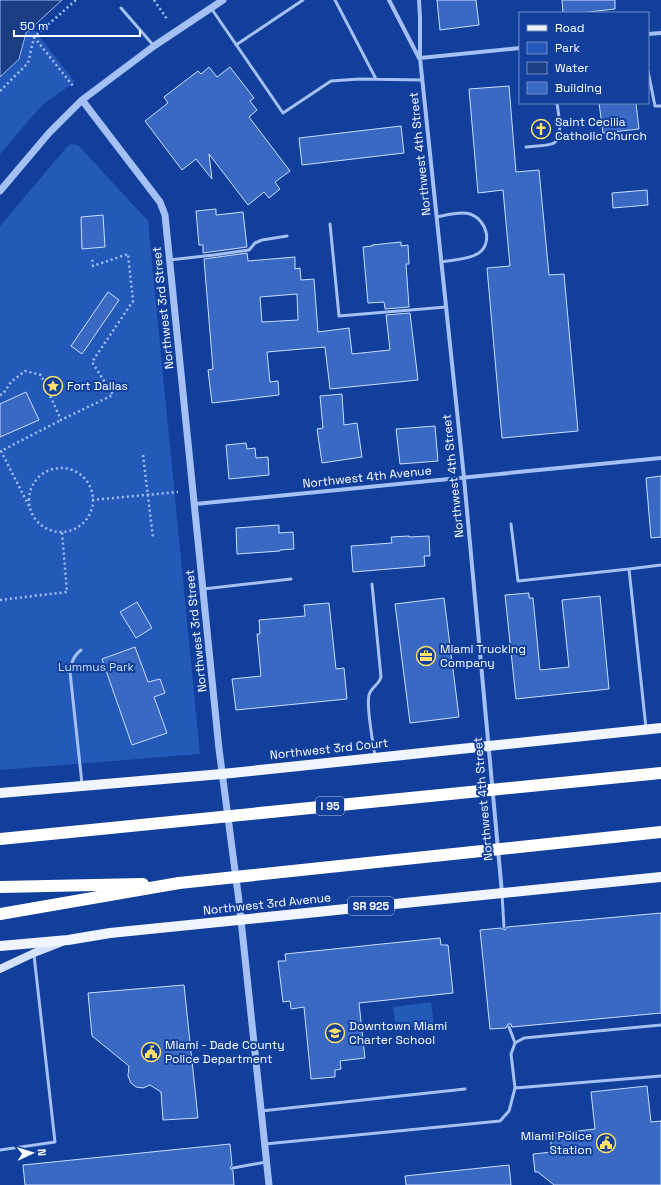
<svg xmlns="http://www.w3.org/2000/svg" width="661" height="1185" viewBox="0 0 661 1185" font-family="'Space Grotesk',sans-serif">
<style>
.green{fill:#2359b9}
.water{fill:#1b3e83;stroke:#95baf8}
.building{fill:#3969c2;stroke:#ccdefe;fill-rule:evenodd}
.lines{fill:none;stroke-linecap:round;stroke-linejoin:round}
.path{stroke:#a4c0f4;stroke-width:2.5;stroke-dasharray:2 3;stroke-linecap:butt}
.service{stroke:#a4c0f4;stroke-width:3}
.minor{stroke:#a4c0f4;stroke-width:4}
.tertiary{stroke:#a4c0f4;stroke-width:7}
.secondary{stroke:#d4e2fd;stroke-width:8}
.primary{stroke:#f1f5ff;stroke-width:10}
.motorway{stroke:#fff;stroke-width:12}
.motorway-bridge{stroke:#fff;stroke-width:12}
.labels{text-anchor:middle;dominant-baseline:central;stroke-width:4;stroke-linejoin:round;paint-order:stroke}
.shield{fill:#113f9b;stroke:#b8c5e1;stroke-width:1}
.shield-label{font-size:11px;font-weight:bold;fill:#fff}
.poi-label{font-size:12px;fill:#fff;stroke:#113f9b;text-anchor:start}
.street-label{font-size:12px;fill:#fff;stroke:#113f9b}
.park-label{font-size:12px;fill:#ccdefe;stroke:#113f9b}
</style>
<rect width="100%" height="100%" fill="#113f9b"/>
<path class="green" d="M 32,27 L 75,82 L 45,103 L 37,111 L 0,154 L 0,77 L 19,59 L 26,33 Z
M 71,144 L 78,145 L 148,221 L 200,754 L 0,770 L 0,226 L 67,147 Z
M 431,1002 L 434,1024 L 396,1029 L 393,1007 Z"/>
<path class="water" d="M 0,0 L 62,0 L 26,33 L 19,59 L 0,77 Z"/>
<path class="building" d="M 437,0 L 476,0 L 479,25 L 440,30 Z
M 562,0 L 615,0 L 615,9 L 580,13 L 563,13 Z
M 209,67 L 217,77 L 230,67 L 254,98 L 250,101 L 257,110 L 249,117 L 290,171 L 275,182 L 280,189 L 269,198 L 264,192 L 248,205 L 209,154 L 212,179 L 196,159 L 182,170 L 145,121 L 168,103 L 164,97 L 198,71 L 201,74 Z
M 509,86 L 516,172 L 539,170 L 549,275 L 564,274 L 578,431 L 502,438 L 487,268 L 510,266 L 503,190 L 478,193 L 469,89 Z
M 599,103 L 636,103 L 639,129 L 603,133 Z
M 401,126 L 404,153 L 302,165 L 299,138 Z
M 647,190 L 648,205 L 613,208 L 612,193 Z
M 216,209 L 216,215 L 243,212 L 247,247 L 203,253 L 203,245 L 199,245 L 196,211 Z
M 103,215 L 105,247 L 82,249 L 81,217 Z
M 401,242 L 401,246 L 408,245 L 409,264 L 406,264 L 409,307 L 385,309 L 384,302 L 368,303 L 363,247 L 372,246 L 372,245 Z
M 247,253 L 248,261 L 295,257 L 295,269 L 300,268 L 301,280 L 314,279 L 318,332 L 349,328 L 352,354 L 390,350 L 386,315 L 410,313 L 418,380 L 330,389 L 325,347 L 267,352 L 270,382 L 278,381 L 279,395 L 212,403 L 208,370 L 213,369 L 204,259 ZM 297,294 L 298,320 L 262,322 L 260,297 Z
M 108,292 L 119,300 L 82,354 L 71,346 Z
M 26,392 L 39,420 L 0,437 L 0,404 Z
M 342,394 L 344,425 L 357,423 L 362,457 L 322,463 L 317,429 L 323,428 L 320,396 Z
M 435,426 L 438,461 L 400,464 L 396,429 Z
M 246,443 L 247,449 L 255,448 L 256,458 L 268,457 L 269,475 L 229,479 L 226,445 Z
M 661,476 L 661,537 L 651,538 L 646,478 Z
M 279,525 L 279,533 L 293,532 L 294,549 L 280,550 L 280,551 L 237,554 L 236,528 Z
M 409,536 L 409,537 L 429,536 L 430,556 L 424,556 L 425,566 L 353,572 L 351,546 L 392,543 L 391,537 Z
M 529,593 L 529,598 L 533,598 L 540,670 L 569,667 L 562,600 L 600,596 L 609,689 L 516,699 L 505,595 Z
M 444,598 L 459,717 L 410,723 L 395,604 Z
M 137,602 L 152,628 L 136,638 L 120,612 Z
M 329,603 L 336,669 L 344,668 L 347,699 L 236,710 L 232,679 L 261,676 L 257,634 L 260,634 L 259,620 L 305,616 L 304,605 Z
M 135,647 L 148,682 L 160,679 L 165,693 L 154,697 L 167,733 L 132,745 L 102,659 Z
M 661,913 L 661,1013 L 512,1027 L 511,1024 L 508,1024 L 506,1028 L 490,1029 L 480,930 L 501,928 L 505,930 L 507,927 Z
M 440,938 L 441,945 L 448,945 L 453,993 L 359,1003 L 365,1058 L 340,1061 L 341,1069 L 335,1070 L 335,1077 L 311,1079 L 304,1007 L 291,1009 L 290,1001 L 283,1002 L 278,961 L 286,961 L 285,954 Z
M 184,985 L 198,1118 L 163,1120 L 161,1092 L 150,1085 L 143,1088 L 136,1087 L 131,1083 L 128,1076 L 129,1066 L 92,1036 L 88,993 Z
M 647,1086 L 651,1122 L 661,1121 L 661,1185 L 554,1185 L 538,1172 L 535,1172 L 533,1154 L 552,1152 L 550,1134 L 595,1129 L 591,1092 Z
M 230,1144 L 232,1165 L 230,1168 L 233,1171 L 234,1185 L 25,1185 L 23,1165 Z
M 509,1165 L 511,1185 L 406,1185 L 405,1176 Z"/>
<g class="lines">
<path class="path" d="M 154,0 L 167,19
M 34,37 L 73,86
M 0,91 L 28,63 L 34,37 L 76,0
M 0,395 L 3,394 L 11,382 L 25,371 L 41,375 L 61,420 L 113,395 L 92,362 L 133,301 L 128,254 L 93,266 L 92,257
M 143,455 L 153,538
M29 500a32 32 0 1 1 64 0a32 32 0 1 1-64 0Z
M 92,500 L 178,492
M 29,506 L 1,451 L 61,420
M 0,600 L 67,592 L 62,532"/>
<path class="service" d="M 335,0 L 376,79
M 121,8 L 154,46
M 211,8 L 283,113 L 331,81 L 360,79 L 422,80
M 236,45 L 303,0
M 648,71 L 655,106 L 661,106
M 526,147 C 532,146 549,146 554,143 C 564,138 558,112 557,103
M 437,217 C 447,215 460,211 470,214 C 488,220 494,247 475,255 C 465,260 452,260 441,262
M 330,224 L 339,316 L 446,307
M 169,260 L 214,255 L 249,250 L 255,243 L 262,240 L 287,236
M 511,524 L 518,581 L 629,569
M 372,584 L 381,677 C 379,685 371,687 369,695 C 366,707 373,742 375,756
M 203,589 L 291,579
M 81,650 C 73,656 72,662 70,672 L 82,784
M 646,728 L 629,569 L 661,565
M 502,894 L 504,927
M 661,1025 L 524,1038 L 515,1043 L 511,1054 L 515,1088 L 661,1076
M 509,1027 L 515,1043
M 261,1111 L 465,1089
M 265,1144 L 500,1121 L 509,1111 L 515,1088
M 0,1150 L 55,1142 L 34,955
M 233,1168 L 266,1162"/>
<path class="minor" d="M 389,0 L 419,58
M 419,0 L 420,18 L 420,58 L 464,478 L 502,893
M 648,34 L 661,33
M 420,58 L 520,48
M 195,504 L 661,458"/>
<path class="tertiary" d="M 82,100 L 160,202 L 165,215 L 219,749 L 239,901 L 269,1185
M 0,191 L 49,133 L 82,100 L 154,46 L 223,0"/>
<path class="secondary" d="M 0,969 L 34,953 L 62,942"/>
<path class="primary" d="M 0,793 L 222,774 L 661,728
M 0,946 L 68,940 L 110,933 L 661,877"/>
<path class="motorway" d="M 0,887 L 143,884
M 0,914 L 179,883"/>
<path class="motorway-bridge" d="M 0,839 L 661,773
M 179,883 L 661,832"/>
</g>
<defs>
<symbol id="church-ring" viewBox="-11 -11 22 22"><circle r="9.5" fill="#113f9b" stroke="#ffe267" stroke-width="1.5"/><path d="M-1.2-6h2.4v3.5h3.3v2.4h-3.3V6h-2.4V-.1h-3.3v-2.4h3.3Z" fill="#ffe267"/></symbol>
<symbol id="sight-ring" viewBox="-11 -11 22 22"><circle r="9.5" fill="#113f9b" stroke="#ffe267" stroke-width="1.5"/><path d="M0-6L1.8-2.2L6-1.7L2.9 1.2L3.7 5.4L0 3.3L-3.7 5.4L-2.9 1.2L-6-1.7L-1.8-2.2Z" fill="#ffe267"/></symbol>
<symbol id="office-ring" viewBox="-11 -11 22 22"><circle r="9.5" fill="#113f9b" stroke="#ffe267" stroke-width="1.5"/><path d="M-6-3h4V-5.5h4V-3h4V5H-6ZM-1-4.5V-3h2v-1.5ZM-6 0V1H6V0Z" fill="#ffe267"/></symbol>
<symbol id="school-ring" viewBox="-11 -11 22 22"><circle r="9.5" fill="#113f9b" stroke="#ffe267" stroke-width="1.5"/><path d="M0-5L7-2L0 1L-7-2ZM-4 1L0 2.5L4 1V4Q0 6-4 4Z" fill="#ffe267"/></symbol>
<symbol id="civic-ring" viewBox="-11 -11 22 22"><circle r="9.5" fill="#113f9b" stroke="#ffe267" stroke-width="1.5"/><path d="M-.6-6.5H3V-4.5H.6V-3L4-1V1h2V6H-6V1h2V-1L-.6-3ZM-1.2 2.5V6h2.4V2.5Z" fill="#ffe267"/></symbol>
</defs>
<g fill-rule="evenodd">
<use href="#church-ring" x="530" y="118" width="22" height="22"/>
<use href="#sight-ring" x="42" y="375" width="22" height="22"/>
<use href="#office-ring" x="415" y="645" width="22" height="22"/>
<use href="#school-ring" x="324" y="1022" width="22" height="22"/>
<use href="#civic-ring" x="140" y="1041" width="22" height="22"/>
<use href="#civic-ring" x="595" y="1132" width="22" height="22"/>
</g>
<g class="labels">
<g class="shield">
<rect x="316" y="797" width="28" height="18" rx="3"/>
<rect x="348" y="897" width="46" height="18" rx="3"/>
</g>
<g class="shield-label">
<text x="330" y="806">I 95</text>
<text x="371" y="906">SR 925</text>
</g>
<g class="poi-label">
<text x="555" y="122">Saint Cecilia<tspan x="555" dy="14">Catholic Church</tspan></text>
<text x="67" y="386">Fort Dallas</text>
<text x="440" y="649">Miami Trucking<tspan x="440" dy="14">Company</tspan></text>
<text x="349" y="1026">Downtown Miami<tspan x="349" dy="14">Charter School</tspan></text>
<text x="165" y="1045">Miami - Dade County<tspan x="165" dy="14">Police Department</tspan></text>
<text x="592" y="1136" text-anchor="end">Miami Police<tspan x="592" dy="14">Station</tspan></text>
</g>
<g class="street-label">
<text transform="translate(420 154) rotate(-96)">Northwest 4th Street</text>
<text transform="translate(163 308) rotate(-96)">Northwest 3rd Street</text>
<text transform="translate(453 476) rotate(-96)">Northwest 4th Street</text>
<text transform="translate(367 477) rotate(-6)">Northwest 4th Avenue</text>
<text transform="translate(196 631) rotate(-96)">Northwest 3rd Street</text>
<text transform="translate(329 749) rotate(-6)">Northwest 3rd Court</text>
<text transform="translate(483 799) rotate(-95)">Northwest 4th Street</text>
<text transform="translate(267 904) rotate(-6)">Northwest 3rd Avenue</text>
</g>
<g class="park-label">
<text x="96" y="667">Lummus Park</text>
</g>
</g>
<rect x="519" y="12" width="130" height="92" fill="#113f9b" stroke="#708cc3"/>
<rect x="527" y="25" width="20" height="6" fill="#f1f5ff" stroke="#708cc3"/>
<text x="555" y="32" font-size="12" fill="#ffffff">Road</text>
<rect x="527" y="42" width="20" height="12" fill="#2359b9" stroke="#708cc3"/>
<text x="555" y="52" font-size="12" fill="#ffffff">Park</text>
<rect x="527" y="62" width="20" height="12" fill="#1b3e83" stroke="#708cc3"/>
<text x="555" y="72" font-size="12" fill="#ffffff">Water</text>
<rect x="527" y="82" width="20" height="12" fill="#3969c2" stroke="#708cc3"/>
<text x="555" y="92" font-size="12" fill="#ffffff">Building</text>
<g transform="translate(32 1153) rotate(86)" stroke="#113f9b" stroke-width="3" paint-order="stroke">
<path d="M0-3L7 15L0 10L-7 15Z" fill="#ffffff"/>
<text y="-6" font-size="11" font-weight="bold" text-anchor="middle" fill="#ffffff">N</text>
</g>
<path d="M14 30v6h126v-6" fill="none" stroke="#ffffff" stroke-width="2"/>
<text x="20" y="30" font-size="12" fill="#ffffff" stroke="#113f9b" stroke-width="3" paint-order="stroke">50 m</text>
</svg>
